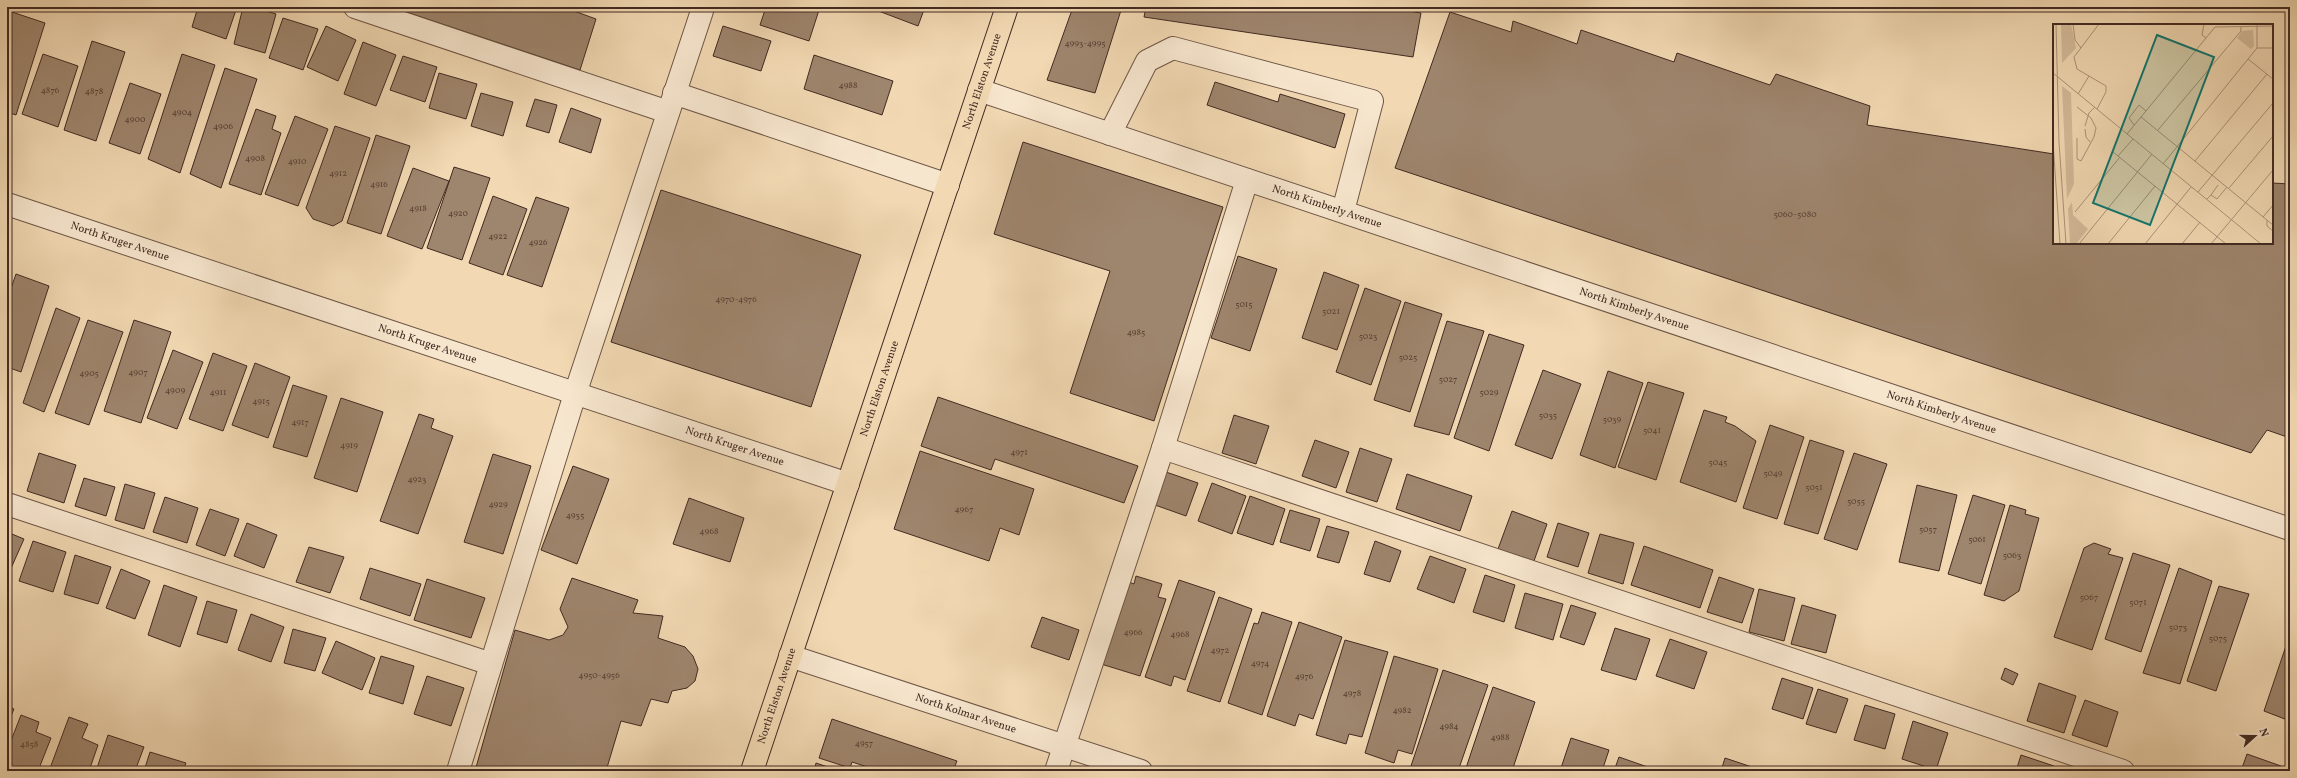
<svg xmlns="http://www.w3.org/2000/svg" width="2297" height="778" viewBox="0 0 2297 778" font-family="Vollkorn,serif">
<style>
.building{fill:#9e856d;stroke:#422b22}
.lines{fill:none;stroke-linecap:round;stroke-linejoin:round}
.minor-casing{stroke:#6e5646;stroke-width:24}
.major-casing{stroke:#422b22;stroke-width:24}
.minor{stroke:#f7e6ce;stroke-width:22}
.major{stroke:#f2d9b3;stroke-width:22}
.labels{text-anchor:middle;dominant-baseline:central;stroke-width:3;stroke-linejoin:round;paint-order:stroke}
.number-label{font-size:9px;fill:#594235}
.street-label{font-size:11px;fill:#422b22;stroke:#f7e6ce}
.inset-road{fill:none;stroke:#ac9379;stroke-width:1}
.view{fill:#0f766e;fill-opacity:0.15;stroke:#0f766e;stroke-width:2}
.inset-edge{fill:none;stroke:#422b22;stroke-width:2}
</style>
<rect width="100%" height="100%" fill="#f2d9b3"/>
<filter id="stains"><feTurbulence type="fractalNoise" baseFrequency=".005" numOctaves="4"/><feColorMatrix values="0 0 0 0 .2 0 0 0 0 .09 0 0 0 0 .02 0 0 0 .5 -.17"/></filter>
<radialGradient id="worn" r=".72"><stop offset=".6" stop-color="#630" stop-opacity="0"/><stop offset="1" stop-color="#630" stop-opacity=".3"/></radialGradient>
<path class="building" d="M 198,7 L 237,7 L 226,39 L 192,27 Z
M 243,7 L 254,7 L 276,14 L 265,53 L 234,44 Z
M 391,7 L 563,7 L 596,19 L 580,70 Z
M 766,7 L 820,7 L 809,41 L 760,25 Z
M 868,7 L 925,7 L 918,26 Z
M 1073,7 L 1122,7 L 1095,93 L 1047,80 Z
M 1146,7 L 1382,7 L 1421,13 L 1413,57 L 1144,17 Z
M 12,12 L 45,23 L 16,115 L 7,112 L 7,26 Z
M 1450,12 L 1511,32 L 1513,21 L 1577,44 L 1581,30 L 1674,62 L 1677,53 L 1770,85 L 1776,74 L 1870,106 L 1867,125 L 2054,154 L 2054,243 L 2272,243 L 2272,183 L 2290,184 L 2290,438 L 2267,430 L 2251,453 L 1395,168 Z
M 283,18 L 318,29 L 303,70 L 269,58 Z
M 326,26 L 356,40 L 338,81 L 307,67 Z
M 723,26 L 771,41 L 761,71 L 713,56 Z
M 92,41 L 125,52 L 96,141 L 64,130 Z
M 363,42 L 396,55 L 376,106 L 344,94 Z
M 43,54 L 78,66 L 58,127 L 22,114 Z
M 182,54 L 215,65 L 180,173 L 148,159 Z
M 814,55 L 893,81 L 882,115 L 804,89 Z
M 403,56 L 437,67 L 425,102 L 390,90 Z
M 225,68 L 257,79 L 221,188 L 190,174 Z
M 439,73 L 477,84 L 466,119 L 429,108 Z
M 1215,82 L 1278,102 L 1280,94 L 1345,114 L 1335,148 L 1207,105 Z
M 130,83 L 161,94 L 140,154 L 109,143 Z
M 481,93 L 513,102 L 503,136 L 471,126 Z
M 535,99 L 557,105 L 549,133 L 526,126 Z
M 571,108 L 601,119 L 591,153 L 559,142 Z
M 256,109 L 276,116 L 272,129 L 281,133 L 261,195 L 229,184 Z
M 295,116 L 328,129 L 298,206 L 265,194 Z
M 335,126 L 370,138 L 342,221 L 333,226 L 313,219 L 306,208 Z
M 376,135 L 410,146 L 381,234 L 347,223 Z
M 1023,142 L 1223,207 L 1154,421 L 1070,393 L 1110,271 L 994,234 Z
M 454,167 L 490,178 L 462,260 L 427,248 Z
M 413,168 L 449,181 L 422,249 L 387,236 Z
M 661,190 L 861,255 L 811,407 L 611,342 Z
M 493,196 L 527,209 L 503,275 L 469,263 Z
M 536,197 L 569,208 L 542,287 L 507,275 Z
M 1238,256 L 1277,269 L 1250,351 L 1211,338 Z
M 1324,272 L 1359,285 L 1337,350 L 1302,338 Z
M 16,274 L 49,286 L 21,372 L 7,367 L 7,300 Z
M 1365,288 L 1401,301 L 1371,385 L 1336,372 Z
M 1405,302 L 1442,314 L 1410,412 L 1374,400 Z
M 56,308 L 80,318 L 44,412 L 23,403 Z
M 88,320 L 123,332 L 89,425 L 55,413 Z
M 134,320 L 171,332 L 141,423 L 104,411 Z
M 1447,321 L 1484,331 L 1449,435 L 1414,426 Z
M 1489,334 L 1524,345 L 1489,451 L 1454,438 Z
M 173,350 L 203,362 L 177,429 L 147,418 Z
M 213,353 L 247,366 L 223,431 L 189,419 Z
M 255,363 L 290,377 L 268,438 L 232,425 Z
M 1543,370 L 1581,384 L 1552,459 L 1515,445 Z
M 1608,371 L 1643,383 L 1615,468 L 1580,455 Z
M 1648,382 L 1684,393 L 1656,480 L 1618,467 Z
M 293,385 L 327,396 L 307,457 L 273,447 Z
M 938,397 L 1138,466 L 1124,503 L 995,459 L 991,470 L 921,446 Z
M 341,398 L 383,412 L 357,492 L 314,478 Z
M 1704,410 L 1727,417 L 1725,422 L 1735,426 L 1756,441 L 1736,502 L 1680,482 Z
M 419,414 L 434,419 L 431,428 L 453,436 L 418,534 L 380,521 Z
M 1234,415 L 1269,426 L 1256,464 L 1222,453 Z
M 1770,425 L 1804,437 L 1777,519 L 1743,508 Z
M 1315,440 L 1349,452 L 1336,488 L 1302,476 Z
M 1810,440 L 1844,451 L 1818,534 L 1784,524 Z
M 1360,448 L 1392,459 L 1377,502 L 1346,492 Z
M 920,451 L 1034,489 L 1019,535 L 1000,528 L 989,561 L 894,529 Z
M 39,453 L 76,465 L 64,503 L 27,491 Z
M 1854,453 L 1887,464 L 1857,550 L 1824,539 Z
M 493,454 L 531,466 L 503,554 L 464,542 Z
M 573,466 L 609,479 L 577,564 L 541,550 Z
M 1166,472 L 1198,483 L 1186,516 L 1155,505 Z
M 1407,474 L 1472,496 L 1460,531 L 1396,509 Z
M 84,478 L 115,487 L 106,516 L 75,506 Z
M 1212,483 L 1246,496 L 1232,534 L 1198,521 Z
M 125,484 L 155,493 L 144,529 L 115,520 Z
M 1917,485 L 1957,495 L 1939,571 L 1899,562 Z
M 1973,495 L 2005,505 L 1981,584 L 1948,574 Z
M 1250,496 L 1285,509 L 1273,545 L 1237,533 Z
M 165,497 L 198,508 L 187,543 L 153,532 Z
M 689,498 L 744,518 L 730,562 L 673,544 Z
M 2010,505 L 2026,510 L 2025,514 L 2039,518 L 2019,591 L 2004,601 L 1984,595 Z
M 210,509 L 239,519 L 225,556 L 196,545 Z
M 1290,510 L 1320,519 L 1310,551 L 1280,542 Z
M 1512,511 L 1547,524 L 1534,561 L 1498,549 Z
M 247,523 L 277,535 L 264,568 L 234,556 Z
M 1558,523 L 1589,533 L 1578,567 L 1547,557 Z
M 1327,526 L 1349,532 L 1339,563 L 1317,557 Z
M 7,532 L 24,539 L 8,575 L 7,575 Z
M 1600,534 L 1634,543 L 1623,584 L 1588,573 Z
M 33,541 L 66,552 L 53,592 L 19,581 Z
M 1375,541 L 1401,551 L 1390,582 L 1364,574 Z
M 2094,543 L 2111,549 L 2108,554 L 2123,558 L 2092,650 L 2054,637 L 2084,548 Z
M 1644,546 L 1713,570 L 1700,608 L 1631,585 Z
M 309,547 L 344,557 L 330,593 L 296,582 Z
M 2133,553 L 2170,565 L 2141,652 L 2105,639 Z
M 75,555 L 111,567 L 98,604 L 64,594 Z
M 1430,556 L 1466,569 L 1454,603 L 1417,589 Z
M 370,568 L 421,584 L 410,616 L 360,599 Z
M 2179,568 L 2212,581 L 2180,684 L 2143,673 Z
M 121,569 L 150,581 L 135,619 L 106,608 Z
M 1485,575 L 1515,585 L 1504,622 L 1473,612 Z
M 1136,576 L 1162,584 L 1158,597 L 1166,599 L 1140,676 L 1101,664 L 1129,582 L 1134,584 Z
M 1719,577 L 1754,589 L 1742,623 L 1707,612 Z
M 572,578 L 638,600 L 633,613 L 663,616 L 658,638 L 685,647 L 693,656 L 698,669 L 695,681 L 687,688 L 672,691 L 668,703 L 651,699 L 641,726 L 621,721 L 606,771 L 475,771 L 515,630 L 549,640 L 563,635 L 568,627 L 560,609 Z
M 427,579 L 485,598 L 471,638 L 414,620 Z
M 1179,580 L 1215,592 L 1185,680 L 1174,676 L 1171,686 L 1145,677 Z
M 164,585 L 197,597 L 180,647 L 148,635 Z
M 2219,586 L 2249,594 L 2216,691 L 2187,681 Z
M 1759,589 L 1795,598 L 1784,641 L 1749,632 Z
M 1525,593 L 1563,604 L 1553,640 L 1515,628 Z
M 1219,597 L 1252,609 L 1220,702 L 1187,691 Z
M 207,601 L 237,610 L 227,643 L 197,634 Z
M 1571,605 L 1596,613 L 1584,645 L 1560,637 Z
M 1802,605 L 1836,615 L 1826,653 L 1791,644 Z
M 1262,612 L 1292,622 L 1262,715 L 1228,703 L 1254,623 L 1258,624 Z
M 251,614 L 284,627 L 271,662 L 238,650 Z
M 1042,617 L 1079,630 L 1069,660 L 1031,647 Z
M 1299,622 L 1342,637 L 1313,719 L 1299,714 L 1295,726 L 1267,716 Z
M 1615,628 L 1650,639 L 1636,680 L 1601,670 Z
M 293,629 L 326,638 L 315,671 L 284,663 Z
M 2290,634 L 2290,721 L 2264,711 Z
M 1670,639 L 1707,652 L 1694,689 L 1656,676 Z
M 1345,640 L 1388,652 L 1362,737 L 1349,734 L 1346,744 L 1316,735 Z
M 336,641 L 375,658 L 362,690 L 322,673 Z
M 381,656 L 414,666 L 403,704 L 369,693 Z
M 1394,656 L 1438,669 L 1412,754 L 1398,750 L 1394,763 L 1365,753 Z
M 2005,668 L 2018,674 L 2013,685 L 2001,679 Z
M 1443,670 L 1488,685 L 1458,771 L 1446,767 L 1445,771 L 1425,771 L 1411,766 Z
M 427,676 L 464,688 L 451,726 L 414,714 Z
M 1782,678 L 1813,688 L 1803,719 L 1772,709 Z
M 2039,683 L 2076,696 L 2064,733 L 2027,721 Z
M 1493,687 L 1535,702 L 1512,771 L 1465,771 Z
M 1818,689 L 1848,699 L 1836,733 L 1806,724 Z
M 2085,700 L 2118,712 L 2107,747 L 2072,735 Z
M 1865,705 L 1895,714 L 1885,749 L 1854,740 Z
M 7,706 L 14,709 L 7,725 Z
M 21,715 L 39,722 L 36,732 L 51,738 L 38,771 L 7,771 L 7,751 Z
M 69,717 L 88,724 L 82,738 L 98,745 L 89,771 L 49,771 Z
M 832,719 L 957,761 L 953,771 L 880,771 L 852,762 L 850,768 L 819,758 Z
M 1913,721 L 1948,733 L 1936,770 L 1902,759 Z
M 108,735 L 144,747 L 135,771 L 96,771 Z
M 1571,738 L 1609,750 L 1602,771 L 1560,771 Z
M 150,752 L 186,763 L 183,771 L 144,771 Z
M 2247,754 L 2281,766 L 2279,771 L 2241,771 Z
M 2021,755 L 2054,766 L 2052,771 L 2016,771 Z
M 1619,757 L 1659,771 L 1614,771 Z
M 1725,758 L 1764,771 L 1721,771 Z
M 816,763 L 840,771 L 814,771 Z"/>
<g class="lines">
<defs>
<g id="minor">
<path d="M 355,7 L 668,112"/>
<path id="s1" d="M 979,90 L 2290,529"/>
<path d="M 674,93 L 948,185"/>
<path d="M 1110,134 L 1147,61 L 1173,48 L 1372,101 L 1343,211"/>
<path id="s2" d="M 7,204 L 848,484"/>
<path d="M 1163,448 L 2123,771"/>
<path d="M 7,504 L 491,664"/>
<path id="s3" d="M 790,656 L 1141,771"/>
<path d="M 458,771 L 575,394 L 702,11"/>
<path d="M 1056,771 L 1163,448 L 1247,180"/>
</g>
<g id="major">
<path id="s4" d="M 752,771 L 1007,7"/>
</g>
</defs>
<use href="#minor" class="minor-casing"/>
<use href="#major" class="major-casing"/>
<use href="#minor" class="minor"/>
<use href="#major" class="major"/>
</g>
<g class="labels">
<g class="number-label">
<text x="1085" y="43">4993-4995</text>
<text x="848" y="85">4988</text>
<text x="50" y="90">4876</text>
<text x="94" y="91">4878</text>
<text x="182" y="112">4904</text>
<text x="135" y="119">4900</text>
<text x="223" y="126">4906</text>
<text x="255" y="158">4908</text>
<text x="297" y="161">4910</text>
<text x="338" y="173">4912</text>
<text x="379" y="184">4916</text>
<text x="418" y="208">4918</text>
<text x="458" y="213">4920</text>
<text x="1795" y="214">5060-5080</text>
<text x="498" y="236">4922</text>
<text x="538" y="242">4926</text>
<text x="736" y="299">4970-4976</text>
<text x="1244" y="304">5015</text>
<text x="1331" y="311">5021</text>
<text x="1136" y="332">4985</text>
<text x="1368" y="336">5023</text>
<text x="1408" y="357">5025</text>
<text x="138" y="372">4907</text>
<text x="89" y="373">4905</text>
<text x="1448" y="379">5027</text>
<text x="175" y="390">4909</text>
<text x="218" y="392">4911</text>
<text x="1489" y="392">5029</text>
<text x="261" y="401">4915</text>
<text x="1548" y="415">5035</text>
<text x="1612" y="419">5039</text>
<text x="300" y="422">4917</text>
<text x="1652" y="430">5041</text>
<text x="349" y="445">4919</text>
<text x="1019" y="452">4971</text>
<text x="1718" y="462">5045</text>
<text x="1773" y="473">5049</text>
<text x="417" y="479">4923</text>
<text x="1814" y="487">5051</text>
<text x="1856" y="501">5055</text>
<text x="498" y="504">4929</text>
<text x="964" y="509">4967</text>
<text x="575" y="515">4935</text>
<text x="1928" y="529">5057</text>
<text x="709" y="531">4968</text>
<text x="1977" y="539">5061</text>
<text x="2012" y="555">5063</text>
<text x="2089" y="597">5067</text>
<text x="2138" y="602">5071</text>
<text x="2178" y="627">5073</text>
<text x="1133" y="632">4966</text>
<text x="1180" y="634">4968</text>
<text x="2218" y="638">5075</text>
<text x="1220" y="650">4972</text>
<text x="1260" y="663">4974</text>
<text x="599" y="675">4950-4956</text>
<text x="1304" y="676">4976</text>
<text x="1352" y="693">4978</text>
<text x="1402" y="710">4982</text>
<text x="1449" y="726">4984</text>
<text x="1500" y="737">4988</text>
<text x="864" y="743">4957</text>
<text x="29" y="744">4858</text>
</g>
<g class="street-label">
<text stroke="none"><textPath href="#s4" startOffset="727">North Elston Avenue</textPath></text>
<text stroke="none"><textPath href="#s1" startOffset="367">North Kimberly Avenue</textPath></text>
<text stroke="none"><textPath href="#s2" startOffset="119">North Kruger Avenue</textPath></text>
<text stroke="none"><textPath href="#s1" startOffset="691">North Kimberly Avenue</textPath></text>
<text stroke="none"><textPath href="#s2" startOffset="443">North Kruger Avenue</textPath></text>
<text stroke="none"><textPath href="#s4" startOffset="403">North Elston Avenue</textPath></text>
<text stroke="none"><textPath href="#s1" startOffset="1015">North Kimberly Avenue</textPath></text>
<text stroke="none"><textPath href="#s2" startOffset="767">North Kruger Avenue</textPath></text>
<text stroke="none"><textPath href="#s4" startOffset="79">North Elston Avenue</textPath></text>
<text stroke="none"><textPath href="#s3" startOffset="185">North Kolmar Avenue</textPath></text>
</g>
</g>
<g transform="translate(2053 24)">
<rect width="220" height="220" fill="#f2d9b3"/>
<path d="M 8,0 L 18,0 L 23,24 L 9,39 ZM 200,6 L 201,22 L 198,25 L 184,14 L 189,7 ZM 9,62 L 18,69 L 21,160 L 14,175 ZM 19,178 L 20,191 L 35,205 L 23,220 L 17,220 L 15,185 Z" fill="#d4bb9a"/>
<path class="inset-road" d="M 3,0 L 6,118 L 13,220M 20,0 L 22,16 L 28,24M 151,0 L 149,11 L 153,14M 162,3 L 220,2M 204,24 L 220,24M 195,35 L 220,55M 0,49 L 208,220M 25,70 L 36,52M 44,85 L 53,68 L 53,62 L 24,45 L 21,33 L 46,0M 88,93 L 220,201M 81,101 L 76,94 L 86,81 L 93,87M 32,102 L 36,89 L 42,83M 32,105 L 33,113 L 37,118M 105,106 L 188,7 L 188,3M 74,110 L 162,3M 24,114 L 24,135 L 28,137 L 41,113 L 43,104 L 38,94 L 24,83M 0,118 L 7,220M 60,128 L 173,220M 65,132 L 80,115M 142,137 L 214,50M 110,140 L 204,24 L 204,0M 176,164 L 220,112M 145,168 L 220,79M 158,171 L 165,161M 154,175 L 158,171 L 164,175 L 174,163M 22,188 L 67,133M 210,193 L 220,181M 214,196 L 214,202 L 220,207M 26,220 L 99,130M 55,220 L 102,162M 92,220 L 138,163M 129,220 L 147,198M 158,220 L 220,146"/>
<path class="view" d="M 104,11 L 161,33 L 97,201 L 40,179 Z"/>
<rect width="220" height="220" class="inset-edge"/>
</g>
<rect width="2297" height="778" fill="none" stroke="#f2d9b3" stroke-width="24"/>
<rect x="8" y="8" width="2281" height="762" fill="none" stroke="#422b22" stroke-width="2"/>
<rect x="12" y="12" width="2273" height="754" fill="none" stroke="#422b22"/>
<g transform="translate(2255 736) rotate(69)" stroke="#f7e6ce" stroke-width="3" paint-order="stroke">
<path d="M0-3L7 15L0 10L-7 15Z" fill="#422b22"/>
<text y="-6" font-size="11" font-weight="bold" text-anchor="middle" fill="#422b22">N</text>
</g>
<rect width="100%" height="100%" filter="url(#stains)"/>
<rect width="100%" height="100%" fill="url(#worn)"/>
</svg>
